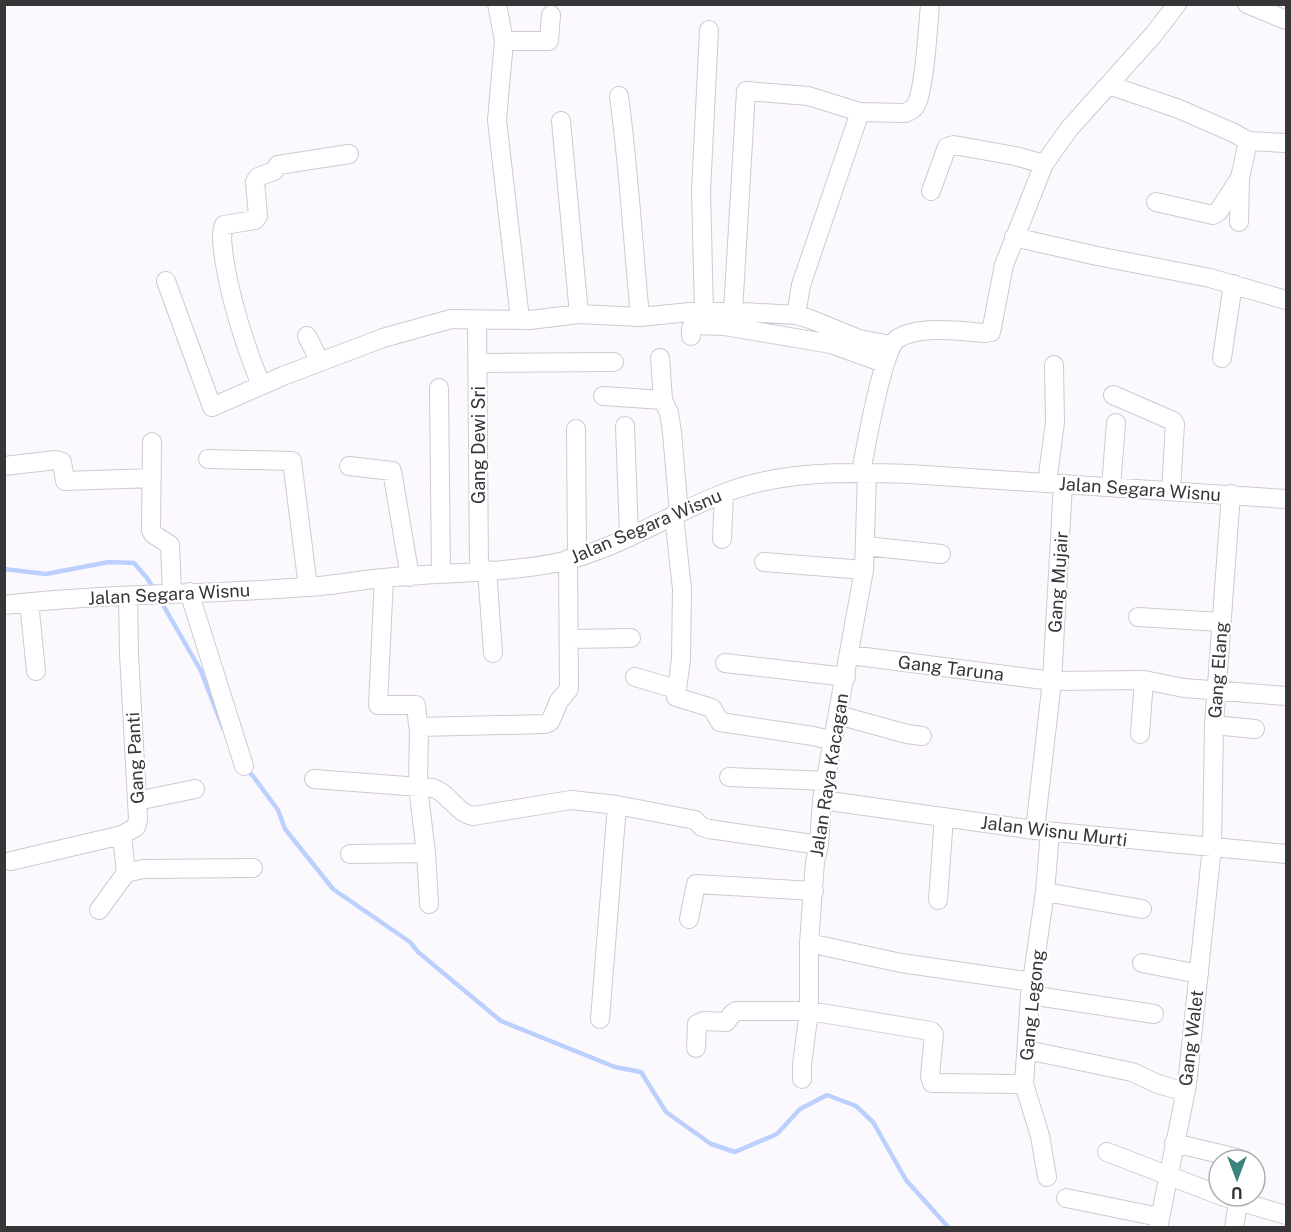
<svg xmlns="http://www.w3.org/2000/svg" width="1291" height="1232" viewBox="0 0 1291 1232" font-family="'Public Sans',sans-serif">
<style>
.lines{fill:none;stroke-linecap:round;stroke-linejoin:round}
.stream{stroke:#bbd0fe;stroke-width:4.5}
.minor-casing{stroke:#d0c8d3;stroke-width:20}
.minor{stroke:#fff;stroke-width:18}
.labels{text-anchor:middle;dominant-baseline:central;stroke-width:4.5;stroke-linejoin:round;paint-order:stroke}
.street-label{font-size:18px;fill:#383539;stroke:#fff}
</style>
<rect width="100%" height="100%" fill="#fcf9fe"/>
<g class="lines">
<path class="stream" d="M 4,569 L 46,574 L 109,562 L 134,563 L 147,578 L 155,591
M 159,598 L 201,671 L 223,728
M 245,769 L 253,776 L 278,810 L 285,829 L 333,889 L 410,942 L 418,952 L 501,1021 L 615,1067 L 641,1072 L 666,1112 L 711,1144 L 735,1152 L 777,1134 L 800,1109 L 827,1095 L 856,1106 L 873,1122 L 906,1180 L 949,1228"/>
<defs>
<path id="minor" d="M 497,4 L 504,41 L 497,120 L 520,319
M 1247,4 L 1286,20
M 504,41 L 549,41 L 551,15
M 1109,85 L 1179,109 L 1234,133 L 1248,141 L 1286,143
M 619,96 C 629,170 633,243 640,317
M 860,112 L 905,113 C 910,111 913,110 916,105 C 925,88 928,26 930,4
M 561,121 L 579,314
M 931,191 L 947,147 L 954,145 L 1015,156 L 1044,164
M 1156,202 L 1213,215 L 1218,212 L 1240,178
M 1239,222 L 1240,178 L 1248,141
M 1014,237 L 1097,256 L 1210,278 L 1286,300
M 166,281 L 212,407 L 283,376 L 383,338 L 451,319 L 530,320 L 579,314 L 640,317 L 690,312 L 742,312 L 796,315 L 810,319 L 859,339 L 891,345
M 704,312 L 701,191 L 709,30
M 733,312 L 746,91 L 808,96 L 860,112 L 801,285 L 796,315
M 477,320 L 479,571
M 307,336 L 320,362
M 691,336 L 691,328 L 694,325 L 724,326 L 831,344 L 884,363
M 660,358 L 663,400 L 669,413 L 672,432 L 679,514
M 1222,358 L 1233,284
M 478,363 L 614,362
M 261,385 C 244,343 231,303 224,258 C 223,248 220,235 224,225 L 255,220 L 258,216 L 255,182 L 258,177 L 274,171 L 278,165 L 349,154
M 439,388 L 441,574
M 1113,395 L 1173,421 L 1175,424 L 1171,490
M 603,396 L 663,400
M 625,426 L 629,536
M 576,429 L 577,556
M 152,442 L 151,530 L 153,534 L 170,545 L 172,593
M 208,459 L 292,461 L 308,587
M 4,466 L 56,460 L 62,462 L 65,481 L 152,478
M 349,466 L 392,471 L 410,577
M 861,473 C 865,451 883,348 897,339 C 918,325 961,331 985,333 L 991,332 L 1004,265 L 1044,164 L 1069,129 L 1154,34 L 1177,4
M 1047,483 L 1055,422 L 1054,365
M 1111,487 L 1116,423
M 674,516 L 682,589 L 681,659 L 676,697 L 712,708 L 720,722 L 813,736 L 833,741
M 722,539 L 724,493
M 866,546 L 941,554
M 764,562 L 864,570
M 487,570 L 493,653
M 384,578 L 378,705 L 416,705 L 418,725 L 420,727 L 545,724 L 550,722 L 559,701 L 569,689 L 568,559
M 189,592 L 244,766
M 29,602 L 36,671
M 4,605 C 105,593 205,595 306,587 C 332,586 358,580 384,578 C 442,572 502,574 560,562 C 617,549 668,515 722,494 C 781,470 848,472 910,474 L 1286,499
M 1138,617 L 1221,622
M 569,639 L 631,638
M 850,655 L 1052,681 L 1144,680 L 1184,688 L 1286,696
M 725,663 L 846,677
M 635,677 L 676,689
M 838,715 L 907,734 L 922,736
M 1214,725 L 1255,729
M 1140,734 L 1144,680
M 729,777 L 826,781
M 314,779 L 433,788 C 449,793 455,812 473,816 L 571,800 L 617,805 L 695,820 L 702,827 L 709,829 L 819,845
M 822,800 L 1035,830 L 1286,854
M 137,801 L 195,789
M 1035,830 L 1052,681 L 1063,484
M 122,835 L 126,873 L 143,869 L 253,868
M 426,853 L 429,904
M 350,854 L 426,853 L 418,787 L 419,726
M 11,861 L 122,835 L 136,827 L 138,819 L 129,654 L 128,596
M 1045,892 L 1142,909
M 938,900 L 944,817
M 99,910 L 126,873
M 689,919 L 696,884 L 814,891
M 809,943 L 901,963 L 1033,982
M 1142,963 L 1199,974
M 1030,995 L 1154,1014
M 600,1019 L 617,805
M 696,1048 L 697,1024 L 704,1021 L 726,1022 L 733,1013 L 736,1011 L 809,1011 L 931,1031 L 934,1034 L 930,1076 L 932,1083 L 1024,1084
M 1027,1050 L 1132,1072 L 1158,1084 L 1185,1092
M 802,1079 L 802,1065 L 809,1011 L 809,943 L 815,862 L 819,845 L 822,800 L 864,570 L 867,473
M 1174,1143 L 1237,1158
M 1107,1152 L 1219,1195
M 1047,1177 L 1040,1136 L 1024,1084 L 1030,995 L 1045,892 L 1050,832
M 1221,1196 L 1286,1215
M 1066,1198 L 1159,1217
M 1158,1228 L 1187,1085 L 1199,970 L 1212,847 L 1214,725 L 1231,494
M 1234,1228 L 1238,1202"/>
</defs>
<use href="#minor" class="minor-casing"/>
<use href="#minor" class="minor"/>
</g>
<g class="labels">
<g class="street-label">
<text transform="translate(478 445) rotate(-90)">Gang Dewi Sri</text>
<text transform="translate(1140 489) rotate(4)">Jalan Segara Wisnu</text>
<text transform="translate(646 526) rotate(-23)">Jalan Segara Wisnu</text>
<text transform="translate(1058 582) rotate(-86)">Gang Mujair</text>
<text transform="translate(169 594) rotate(-3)">Jalan Segara Wisnu</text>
<text transform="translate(951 668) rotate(7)">Gang Taruna</text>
<text transform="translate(1218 670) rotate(-86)">Gang Elang</text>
<text transform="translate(135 758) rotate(-93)">Gang Panti</text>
<text transform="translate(829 775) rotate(-81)">Jalan Raya Kacagan</text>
<text transform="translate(1054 831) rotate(7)">Jalan Wisnu Murti</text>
<text transform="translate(1032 1005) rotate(-84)">Gang Legong</text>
<text transform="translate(1191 1038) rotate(-83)">Gang Walet</text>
</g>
</g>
<rect width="1291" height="1232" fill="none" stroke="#383539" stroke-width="12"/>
<g transform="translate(1237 1178) rotate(180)"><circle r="28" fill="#ffffff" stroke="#afaeb0" stroke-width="1.5"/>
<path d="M0-4.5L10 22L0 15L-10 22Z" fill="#3b837e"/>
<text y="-9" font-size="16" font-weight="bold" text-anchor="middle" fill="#383539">U</text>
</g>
</svg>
